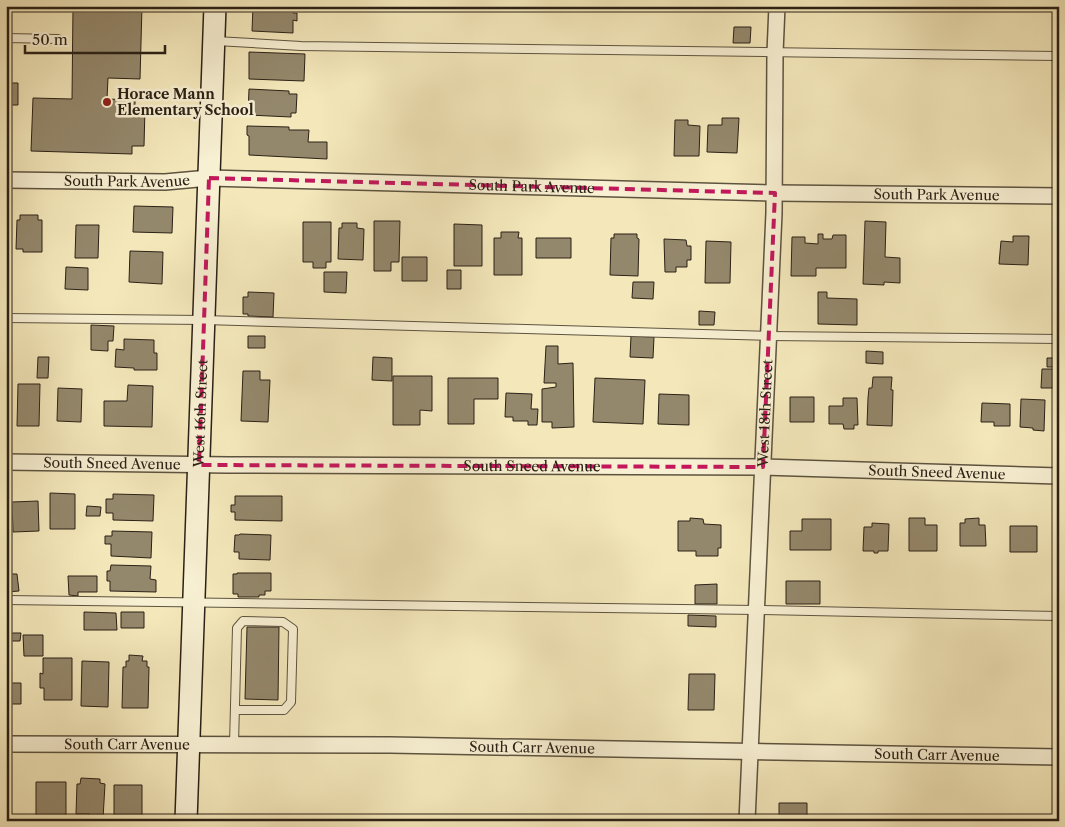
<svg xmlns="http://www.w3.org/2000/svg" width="1065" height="827" viewBox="0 0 1065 827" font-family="'Libre Caslon Text',serif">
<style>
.building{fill:#94886c;stroke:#2b2116}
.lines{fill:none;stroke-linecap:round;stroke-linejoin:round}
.lane-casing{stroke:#5d533f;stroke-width:10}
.street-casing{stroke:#5d533f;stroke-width:18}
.secondary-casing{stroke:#2b2116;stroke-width:24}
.path{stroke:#2b2116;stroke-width:3;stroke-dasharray:4 2.5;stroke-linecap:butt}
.lane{stroke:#f8f0d3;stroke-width:8}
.street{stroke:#f8f0d3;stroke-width:15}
.secondary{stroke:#f8f0d3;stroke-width:21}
.marked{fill:none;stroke:#c2185b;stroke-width:4;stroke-dasharray:10 6;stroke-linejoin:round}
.poi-dot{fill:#8f2418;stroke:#f8f0d3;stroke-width:2}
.labels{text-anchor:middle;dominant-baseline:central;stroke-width:5;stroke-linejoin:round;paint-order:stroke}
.poi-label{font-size:14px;font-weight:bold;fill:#2b2116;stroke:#f8f0d3;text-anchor:start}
.street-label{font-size:14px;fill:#2b2116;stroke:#f8f0d3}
</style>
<rect width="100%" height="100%" fill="#f4e8bb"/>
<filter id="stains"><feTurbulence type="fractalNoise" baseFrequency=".004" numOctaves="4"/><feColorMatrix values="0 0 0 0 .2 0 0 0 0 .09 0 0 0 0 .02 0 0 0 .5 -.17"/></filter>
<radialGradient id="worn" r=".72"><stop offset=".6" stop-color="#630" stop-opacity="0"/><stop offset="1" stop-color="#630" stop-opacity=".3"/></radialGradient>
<path class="building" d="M 73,6 L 142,6 L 140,79 L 108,78 L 107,99 L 135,100 L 135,107 L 145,108 L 144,146 L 132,146 L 132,154 L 31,151 L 33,98 L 72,99 Z
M 253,6 L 293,7 L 293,13 L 297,13 L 297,21 L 293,20 L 293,33 L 252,31 Z
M 734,27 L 751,27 L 750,43 L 733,43 Z
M 249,52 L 305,54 L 304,81 L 249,79 Z
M 6,83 L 18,83 L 18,105 L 6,105 L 6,132 Z
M 249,89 L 289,91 L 289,94 L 297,94 L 296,113 L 291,113 L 291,117 L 248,115 Z
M 722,118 L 739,118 L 737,153 L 707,152 L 708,125 L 722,125 Z
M 675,120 L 688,120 L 688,125 L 700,126 L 699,156 L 674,156 Z
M 247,126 L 289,127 L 289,130 L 309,130 L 308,142 L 327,142 L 327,159 L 249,155 L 249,136 L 247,135 Z
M 134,206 L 173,207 L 172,233 L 133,232 Z
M 20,215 L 38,215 L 38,220 L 42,220 L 42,252 L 23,252 L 23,249 L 16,249 L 17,220 L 20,220 Z
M 374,221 L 400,221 L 399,262 L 391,262 L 391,271 L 374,271 Z
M 865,221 L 886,222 L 885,257 L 900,258 L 900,283 L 884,282 L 884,285 L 863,284 Z
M 303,222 L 331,222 L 331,262 L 326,262 L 326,268 L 313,268 L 313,262 L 303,262 Z
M 342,223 L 357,223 L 357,228 L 364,229 L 363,260 L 338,259 L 339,228 L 342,228 Z
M 454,224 L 482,225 L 482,266 L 454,266 Z
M 76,225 L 99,225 L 98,258 L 75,258 Z
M 501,232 L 519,232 L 518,238 L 522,238 L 522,275 L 494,275 L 494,238 L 501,238 Z
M 614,234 L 637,234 L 637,238 L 639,239 L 638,276 L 610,275 L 611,238 L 614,238 Z
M 818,234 L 823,234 L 823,239 L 832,239 L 833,235 L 846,235 L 846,268 L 816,268 L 816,276 L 791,276 L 792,237 L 805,237 L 805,243 L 818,244 Z
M 1013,236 L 1029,236 L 1028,265 L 999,264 L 1001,241 L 1013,242 Z
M 536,238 L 571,238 L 571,258 L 536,258 Z
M 664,239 L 686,240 L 687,246 L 691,246 L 691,260 L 687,260 L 687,267 L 676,267 L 676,272 L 665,272 Z
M 706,241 L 731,242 L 730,283 L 705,283 Z
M 130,251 L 163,252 L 162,284 L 129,282 Z
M 402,257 L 427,257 L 427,281 L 402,281 Z
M 66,267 L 88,268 L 88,290 L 65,289 Z
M 447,270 L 461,270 L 461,289 L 447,289 Z
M 324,272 L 347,272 L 346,293 L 324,292 Z
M 633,282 L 654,282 L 653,299 L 632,298 Z
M 248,292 L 274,293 L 273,317 L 248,316 L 248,314 L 243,314 L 243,297 L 248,297 Z
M 818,292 L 827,292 L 827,298 L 857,299 L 857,325 L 818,324 Z
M 699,311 L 715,312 L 714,325 L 699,325 Z
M 91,325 L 114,326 L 113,341 L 108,341 L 108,351 L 91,350 Z
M 248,336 L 265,336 L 265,348 L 248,348 Z
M 631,336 L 654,337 L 653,358 L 630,357 Z
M 124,339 L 154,340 L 154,353 L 157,353 L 157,370 L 134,370 L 134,368 L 115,367 L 116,349 L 124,350 Z
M 546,346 L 558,346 L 558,364 L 573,363 L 574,427 L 552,428 L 552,422 L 542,422 L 542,389 L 556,387 L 556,383 L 544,383 Z
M 866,351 L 883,352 L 883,364 L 866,363 Z
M 38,357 L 49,357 L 48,378 L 37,378 Z
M 373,357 L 392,358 L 392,381 L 372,380 Z
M 1047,358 L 1056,358 L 1056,367 L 1047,367 Z
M 1042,369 L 1056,369 L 1056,388 L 1041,388 Z
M 243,371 L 260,371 L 260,380 L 270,380 L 268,422 L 241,421 Z
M 393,376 L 432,376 L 432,411 L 420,410 L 420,425 L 393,425 Z
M 873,377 L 892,377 L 891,390 L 893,390 L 892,426 L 867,425 L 868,398 L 869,388 L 872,388 Z
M 448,378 L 498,378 L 498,399 L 474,399 L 474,424 L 448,424 Z
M 595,378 L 645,380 L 643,424 L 593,422 Z
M 18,384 L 40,384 L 39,426 L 17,426 Z
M 128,385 L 153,386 L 152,427 L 104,426 L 104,401 L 127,401 Z
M 58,388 L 82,389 L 81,422 L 57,421 Z
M 506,393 L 532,394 L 531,409 L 538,409 L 537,425 L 528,425 L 528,421 L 513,421 L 513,417 L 505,417 Z
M 659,394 L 689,395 L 689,425 L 658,424 Z
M 790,397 L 814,397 L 814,422 L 790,422 Z
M 843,398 L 857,398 L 858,425 L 854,425 L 854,429 L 844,429 L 843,424 L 829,424 L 829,406 L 843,406 Z
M 1021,399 L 1045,400 L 1044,431 L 1033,430 L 1033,428 L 1020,427 Z
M 982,403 L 1010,404 L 1010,426 L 994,426 L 994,422 L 981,422 Z
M 50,493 L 75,494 L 75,529 L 50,529 Z
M 113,494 L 154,495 L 153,521 L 113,520 L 113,513 L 106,513 L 106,499 L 113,499 Z
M 235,496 L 282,496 L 282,521 L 235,520 L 235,512 L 231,512 L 231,505 L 235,505 Z
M 38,501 L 39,531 L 13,532 L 12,502 Z
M 87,506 L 101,507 L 100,516 L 86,516 Z
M 690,518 L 703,519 L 704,524 L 721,525 L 721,548 L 718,548 L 718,556 L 696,556 L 696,551 L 678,551 L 678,521 L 690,521 Z
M 909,518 L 925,518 L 925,525 L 937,525 L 937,551 L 909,551 Z
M 979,518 L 979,525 L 985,525 L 986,546 L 960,546 L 960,523 L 965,523 L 965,519 Z
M 802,519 L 831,519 L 831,550 L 790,550 L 790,531 L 802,531 Z
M 872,523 L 889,524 L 888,551 L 878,551 L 878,553 L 874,553 L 874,551 L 863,551 L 864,527 L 872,527 Z
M 1010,526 L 1037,526 L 1037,552 L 1010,552 Z
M 112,531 L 152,532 L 151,558 L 111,556 L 111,544 L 105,544 L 105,536 L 112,536 Z
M 240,534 L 271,535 L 270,560 L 239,559 L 239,552 L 234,552 L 235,535 L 239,535 Z
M 111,565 L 151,566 L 150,579 L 156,580 L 156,592 L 110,591 L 110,581 L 107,581 L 107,571 L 110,571 Z
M 237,573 L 271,573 L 271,591 L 265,591 L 265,595 L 259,595 L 259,597 L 238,597 L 238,594 L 233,594 L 233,574 L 237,574 Z
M 6,574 L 17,574 L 19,591 L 6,592 Z
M 68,576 L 97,576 L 97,592 L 78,592 L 78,596 L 69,595 Z
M 786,581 L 820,581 L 820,604 L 786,604 Z
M 717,584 L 717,604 L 695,604 L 695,585 Z
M 84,612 L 116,613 L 117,630 L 84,630 Z
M 121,612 L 144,612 L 144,628 L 121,628 Z
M 688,615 L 716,616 L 716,627 L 688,626 Z
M 247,627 L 279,627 L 278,700 L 245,699 Z
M 12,633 L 21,633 L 20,641 L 11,641 Z
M 23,635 L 43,635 L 43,656 L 24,656 Z
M 129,655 L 143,656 L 142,661 L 147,661 L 147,667 L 149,667 L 148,708 L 122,708 L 123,667 L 126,667 L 126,661 L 129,661 Z
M 43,658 L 72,658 L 72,700 L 44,700 L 44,688 L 40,688 L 40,673 L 43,674 Z
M 82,661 L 109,662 L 108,707 L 81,706 Z
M 689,674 L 715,674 L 714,710 L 688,710 Z
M 6,675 L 10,675 L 10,683 L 21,683 L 21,704 L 6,704 Z
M 81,778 L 100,779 L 100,783 L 105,784 L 103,819 L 88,818 L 89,814 L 76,814 L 77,784 L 80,784 Z
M 36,782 L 66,782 L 66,821 L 36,821 Z
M 114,785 L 142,785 L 142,821 L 114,821 Z
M 779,803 L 807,803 L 807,821 L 779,821 Z"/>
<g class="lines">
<defs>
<path id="lane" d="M 6,38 L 58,39
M 216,41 L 301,46 L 1059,56
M 6,318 L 204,320 L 769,336 L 1059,339
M 6,600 L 757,610 L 1059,616
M 234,744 L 237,628 L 243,621 L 283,622 L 293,629 L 291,702 L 284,710 L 235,710"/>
<g id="street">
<path id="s1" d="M 6,180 L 165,182 L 209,178 L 775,193 L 1059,196"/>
<path id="s2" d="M 6,462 L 228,465 L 763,467 L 1059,476"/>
<path id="s3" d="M 6,744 L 390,745 L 1059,757"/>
<path id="s4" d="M 747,821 L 774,213 L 775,53 L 777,6"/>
</g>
<g id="secondary">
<path id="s5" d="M 186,821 L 215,6"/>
</g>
</defs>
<use href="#lane" class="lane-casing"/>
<use href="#street" class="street-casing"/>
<use href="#secondary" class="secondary-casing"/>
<path class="path" d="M 959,816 L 964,821"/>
<use href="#lane" class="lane"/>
<use href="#street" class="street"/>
<use href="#secondary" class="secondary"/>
</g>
<path class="marked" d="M 209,178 L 775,193 L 763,467 L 199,465 Z"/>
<circle class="poi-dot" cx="107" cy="102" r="5"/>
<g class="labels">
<g class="poi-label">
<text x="117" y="94">Horace Mann<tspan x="117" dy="16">Elementary School</tspan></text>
</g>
<g class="street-label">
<text stroke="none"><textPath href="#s1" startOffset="121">South Park Avenue</textPath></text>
<text stroke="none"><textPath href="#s1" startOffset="526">South Park Avenue</textPath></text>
<text stroke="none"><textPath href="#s1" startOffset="931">South Park Avenue</textPath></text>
<text stroke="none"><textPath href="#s5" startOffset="408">West 16th Street</textPath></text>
<text stroke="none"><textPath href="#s4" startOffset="408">West 18th Street</textPath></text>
<text stroke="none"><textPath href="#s2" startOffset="106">South Sneed Avenue</textPath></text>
<text stroke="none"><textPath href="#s2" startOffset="526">South Sneed Avenue</textPath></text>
<text stroke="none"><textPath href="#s2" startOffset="931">South Sneed Avenue</textPath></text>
<text stroke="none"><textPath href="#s3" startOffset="121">South Carr Avenue</textPath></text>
<text stroke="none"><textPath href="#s3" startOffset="526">South Carr Avenue</textPath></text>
<text stroke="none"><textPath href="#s3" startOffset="931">South Carr Avenue</textPath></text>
</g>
</g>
<rect width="1065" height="827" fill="none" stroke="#f4e8bb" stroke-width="25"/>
<rect x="8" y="8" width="1050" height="812" fill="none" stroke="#2b2116" stroke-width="2.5"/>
<rect x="12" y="12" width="1040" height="802" fill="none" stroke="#2b2116"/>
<path d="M25 45v8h140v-8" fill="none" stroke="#2b2116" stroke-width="2.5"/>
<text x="32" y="45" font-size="15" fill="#2b2116" stroke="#f8f0d3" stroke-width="4" paint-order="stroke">50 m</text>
<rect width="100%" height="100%" filter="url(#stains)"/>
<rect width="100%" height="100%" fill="url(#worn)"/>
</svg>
